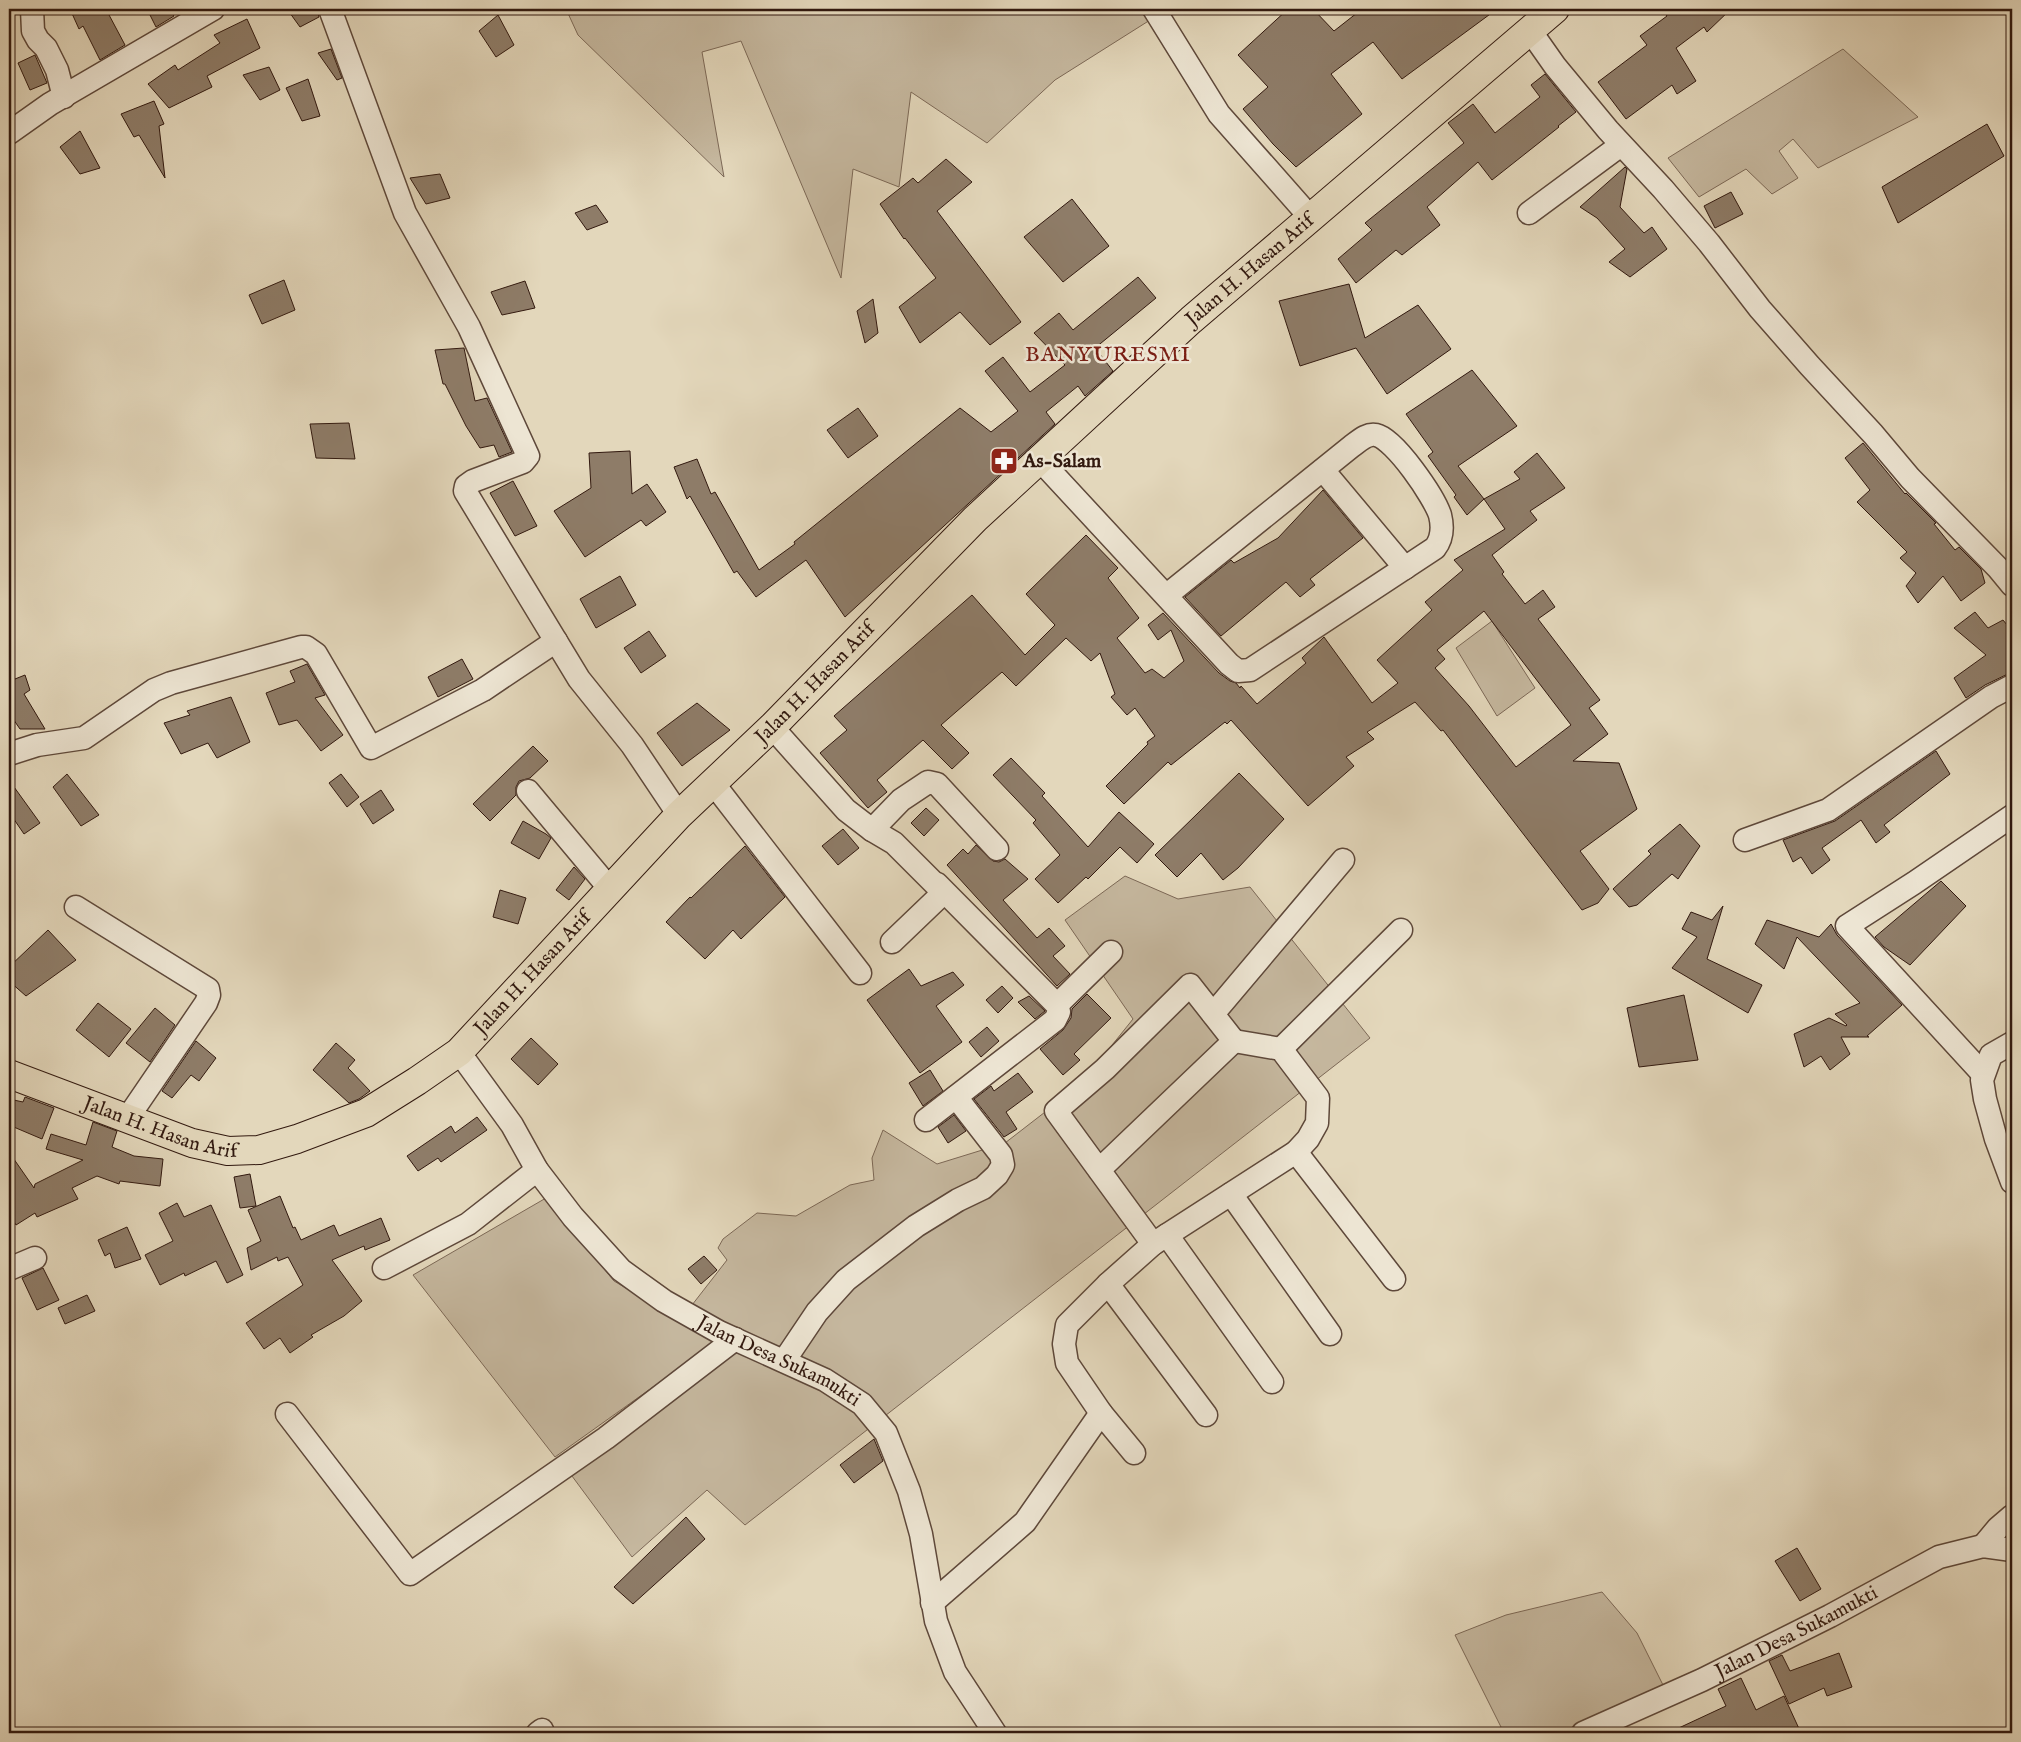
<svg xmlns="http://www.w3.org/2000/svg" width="2021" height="1742" viewBox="0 0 2021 1742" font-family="'IM FELL English',serif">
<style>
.green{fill:#c5b79e;stroke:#7c6856}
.building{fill:#8e7c68;stroke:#32190f;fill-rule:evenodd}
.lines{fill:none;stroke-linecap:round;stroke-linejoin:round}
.minor-casing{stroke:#5e483a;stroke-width:25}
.major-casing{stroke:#32190f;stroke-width:30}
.minor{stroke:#ede5d3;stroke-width:22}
.major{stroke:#e3d7bb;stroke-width:28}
.labels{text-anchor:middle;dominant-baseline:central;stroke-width:5;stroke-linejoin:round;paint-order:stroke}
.street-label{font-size:20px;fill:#32190f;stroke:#ede5d3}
.poi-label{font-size:20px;font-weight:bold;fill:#32190f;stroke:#ede5d3;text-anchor:start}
.quarter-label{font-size:22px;letter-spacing:1px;fill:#7a1f14;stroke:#ede5d3}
</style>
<rect width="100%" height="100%" fill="#e3d7bb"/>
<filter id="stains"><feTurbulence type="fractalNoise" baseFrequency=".004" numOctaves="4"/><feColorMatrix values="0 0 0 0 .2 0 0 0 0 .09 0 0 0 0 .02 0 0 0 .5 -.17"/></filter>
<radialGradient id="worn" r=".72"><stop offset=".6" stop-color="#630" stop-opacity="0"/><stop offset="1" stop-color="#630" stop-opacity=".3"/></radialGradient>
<path class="green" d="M 566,9 L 1145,9 L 1158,15 L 1055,80 L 987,143 L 911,92 L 899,187 L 853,169 L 841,278 L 741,41 L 702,52 L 724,177 L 578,35 Z
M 1843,49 L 1918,117 L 1818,168 L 1793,139 L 1779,151 L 1798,178 L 1772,194 L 1746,169 L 1699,197 L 1668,158 Z
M 1492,621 L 1535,688 L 1497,716 L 1456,648 Z
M 1125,876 L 1178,899 L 1250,887 L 1370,1038 L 745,1525 L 707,1490 L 632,1557 L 569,1472 L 742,1331 L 692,1305 L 727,1260 L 718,1248 L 723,1239 L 757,1213 L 796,1216 L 850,1185 L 874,1180 L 872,1158 L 883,1130 L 937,1164 L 1005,1143 L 1080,1085 L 1133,1019 L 1065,920 Z
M 546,1198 L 614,1281 L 716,1342 L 555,1457 L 413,1275 Z
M 1602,1592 L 1637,1633 L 1665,1689 L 1565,1733 L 1504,1733 L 1455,1635 L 1506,1615 Z"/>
<path class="building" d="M 70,9 L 115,9 L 108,13 L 125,45 L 100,60 L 83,26 L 79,29 Z
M 147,9 L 169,9 L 174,16 L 156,27 Z
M 287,9 L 317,9 L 319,17 L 300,27 Z
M 1288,9 L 1313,9 L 1334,31 L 1362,9 L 1497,9 L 1402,79 L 1373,42 L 1331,74 L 1362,114 L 1296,167 L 1273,144 L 1243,109 L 1268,87 L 1238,55 Z
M 1662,9 L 1731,9 L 1707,32 L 1704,27 L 1676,48 L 1696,81 L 1677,94 L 1672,85 L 1626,119 L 1598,82 L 1647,45 L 1640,36 L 1667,16 Z
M 498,15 L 514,45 L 496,57 L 479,31 Z
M 247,19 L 260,48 L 207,76 L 212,87 L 169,108 L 148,84 L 175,65 L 178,70 L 220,43 L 214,35 Z
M 331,49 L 342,78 L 337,80 L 318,53 Z
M 35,55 L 47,83 L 30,90 L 18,63 Z
M 269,67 L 280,90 L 260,100 L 243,75 Z
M 1545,74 L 1576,112 L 1558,126 L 1559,127 L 1492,180 L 1478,162 L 1427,207 L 1440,225 L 1402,255 L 1396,250 L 1356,283 L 1338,259 L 1372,230 L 1365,223 L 1464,143 L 1448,123 L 1473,104 L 1495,133 L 1540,97 L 1531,85 Z
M 308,79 L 320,116 L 302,121 L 286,88 Z
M 154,101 L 164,124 L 159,126 L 165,178 L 139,135 L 134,137 L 121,114 Z
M 1987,124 L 2004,156 L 1898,223 L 1882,187 Z
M 80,131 L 100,168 L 80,174 L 60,147 Z
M 946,159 L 972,182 L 937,211 L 1021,322 L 990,345 L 960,312 L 920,343 L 899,307 L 936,278 L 905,238 L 904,239 L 880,204 L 913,178 L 918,183 Z
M 1625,167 L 1627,169 L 1620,207 L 1644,233 L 1652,227 L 1667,249 L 1630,277 L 1609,262 L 1625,249 L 1597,218 L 1580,207 Z
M 440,174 L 450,198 L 426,204 L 410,178 Z
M 1731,192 L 1743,214 L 1715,228 L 1704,206 Z
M 1072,199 L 1109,246 L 1063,282 L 1024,237 Z
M 596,205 L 608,222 L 587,230 L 575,213 Z
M 1138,277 L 1156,298 L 1095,348 L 1113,371 L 1085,396 L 1078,386 L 1046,412 L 1055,424 L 845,617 L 806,560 L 756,597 L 737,571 L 734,573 L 690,496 L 687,499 L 674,467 L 697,459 L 711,494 L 715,492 L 759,570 L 795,544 L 794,542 L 960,408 L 991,432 L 1018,411 L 985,371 L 1003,357 L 1030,392 L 1065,365 L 1034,333 L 1059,313 L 1073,330 Z
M 284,280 L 295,310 L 262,324 L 249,295 Z
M 525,281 L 535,308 L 502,315 L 491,292 Z
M 1349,284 L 1365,338 L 1418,305 L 1451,349 L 1387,394 L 1356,348 L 1300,366 L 1279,301 Z
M 873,299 L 878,333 L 865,343 L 857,311 Z
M 464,348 L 475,401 L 487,398 L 512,452 L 499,457 L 494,445 L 480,448 L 466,426 L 445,384 L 443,384 L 435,350 Z
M 1472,370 L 1517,426 L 1458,466 L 1484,499 L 1467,515 L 1454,497 L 1456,495 L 1428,456 L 1433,452 L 1406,414 Z
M 858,408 L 878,436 L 848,458 L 827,430 Z
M 349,423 L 355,459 L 316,458 L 310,424 Z
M 1863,443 L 1905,494 L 1906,493 L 1936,523 L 1934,524 L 1955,550 L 1959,547 L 1981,569 L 1985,583 L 1961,601 L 1943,576 L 1918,603 L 1906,586 L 1916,573 L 1900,558 L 1907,552 L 1857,502 L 1870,490 L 1845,458 Z
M 630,451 L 632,494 L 647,484 L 666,512 L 646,526 L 641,520 L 585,557 L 554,511 L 591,488 L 589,453 Z
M 1537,453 L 1565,488 L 1530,511 L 1537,520 L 1492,555 L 1504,572 L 1502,574 L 1525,604 L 1543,590 L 1555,607 L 1538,619 L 1600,700 L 1589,708 L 1608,734 L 1573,761 L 1619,763 L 1637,809 L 1580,851 L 1609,889 L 1598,903 L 1582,910 L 1443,730 L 1441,731 L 1415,702 L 1367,732 L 1374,739 L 1346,757 L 1354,766 L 1308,806 L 1231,720 L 1227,724 L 1225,722 L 1171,765 L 1168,762 L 1124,804 L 1106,786 L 1148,744 L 1147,742 L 1155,736 L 1135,708 L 1127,715 L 1111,697 L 1115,694 L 1100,653 L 1091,661 L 1066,638 L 1016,686 L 1002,672 L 941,725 L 969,753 L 952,769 L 923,740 L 877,780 L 887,792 L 868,808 L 820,753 L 847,730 L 834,716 L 972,595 L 1025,655 L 1055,625 L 1026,594 L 1086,535 L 1118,568 L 1108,578 L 1139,618 L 1117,638 L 1145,673 L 1152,669 L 1164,678 L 1184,661 L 1171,630 L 1158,640 L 1148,625 L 1163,613 L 1219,673 L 1230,681 L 1236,683 L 1240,688 L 1241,686 L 1257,704 L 1306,663 L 1302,658 L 1324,637 L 1372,703 L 1398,683 L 1377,660 L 1432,610 L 1425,602 L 1463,570 L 1454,560 L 1505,529 L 1484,499 L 1520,479 L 1514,472 ZM 1484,611 L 1571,725 L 1516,767 L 1469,706 L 1435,668 L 1445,659 L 1437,650 Z
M 513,481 L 537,526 L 515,536 L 490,493 Z
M 1323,490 L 1363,538 L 1310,579 L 1315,585 L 1300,597 L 1286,582 L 1221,636 L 1185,597 L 1231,560 L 1234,563 L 1278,538 Z
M 620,576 L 636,605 L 596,628 L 580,599 Z
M 1975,612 L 1988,628 L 2003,620 L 2012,631 L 2012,672 L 1985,685 L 1966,698 L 1954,678 L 1986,655 L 1954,628 Z
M 649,631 L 666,656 L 641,673 L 624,648 Z
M 462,659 L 473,679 L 438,697 L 428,677 Z
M 307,664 L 325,695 L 315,698 L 343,735 L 321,751 L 297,720 L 279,725 L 266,693 L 295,682 L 290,671 Z
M 9,669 L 15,679 L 25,675 L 30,690 L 24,694 L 45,729 L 20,729 L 9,713 Z
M 231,697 L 250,742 L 217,758 L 208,743 L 181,754 L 164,723 L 190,715 L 187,711 Z
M 697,703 L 730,730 L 682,766 L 657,733 Z
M 533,746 L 548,761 L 530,778 L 519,781 L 516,787 L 516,795 L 490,821 L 473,804 Z
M 1936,751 L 1950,774 L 1884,825 L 1890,832 L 1876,843 L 1861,820 L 1822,848 L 1830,860 L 1812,874 L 1801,857 L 1793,862 L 1783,840 L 1835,821 Z
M 1011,758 L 1045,793 L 1042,796 L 1088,847 L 1119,812 L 1154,844 L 1137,863 L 1120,847 L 1088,879 L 1086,877 L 1058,903 L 1035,879 L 1060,855 L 1033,823 L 1036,820 L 993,775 Z
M 1239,773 L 1284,819 L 1238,868 L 1223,880 L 1201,853 L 1177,877 L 1155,855 Z
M 67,774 L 99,815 L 81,826 L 53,787 Z
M 341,774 L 359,797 L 347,807 L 329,783 Z
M 9,780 L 40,823 L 24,834 L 9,812 Z
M 381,790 L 394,810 L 373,824 L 360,804 Z
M 926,808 L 939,820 L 924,836 L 911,823 Z
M 523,821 L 546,834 L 551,838 L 539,859 L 511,843 Z
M 1680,824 L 1700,846 L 1678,879 L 1672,874 L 1637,905 L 1629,907 L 1613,889 L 1651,854 L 1648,851 Z
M 843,829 L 859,848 L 838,865 L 822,846 Z
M 976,845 L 993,861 L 999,862 L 1005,859 L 1028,879 L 1003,900 L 1037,938 L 1049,928 L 1065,946 L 1053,956 L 1070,974 L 1057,986 L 947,865 L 963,849 L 968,854 Z
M 745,846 L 785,897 L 741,939 L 733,930 L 705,959 L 666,922 L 690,897 L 691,898 Z
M 574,867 L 585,879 L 569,900 L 556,890 Z
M 1941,881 L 1966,906 L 1910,965 L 1884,947 L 1875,937 Z
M 500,890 L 526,898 L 518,924 L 493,917 Z
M 1723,906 L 1707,959 L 1762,985 L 1748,1013 L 1672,968 L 1697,937 L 1682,929 L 1691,912 L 1712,920 Z
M 1767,920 L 1819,937 L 1831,924 L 1837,935 L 1902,1005 L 1867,1036 L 1869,1037 L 1841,1037 L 1850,1054 L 1830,1070 L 1821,1056 L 1804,1067 L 1794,1034 L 1829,1018 L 1846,1026 L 1847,1025 L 1835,1014 L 1860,1003 L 1797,937 L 1784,969 L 1755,944 Z
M 48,930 L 76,960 L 26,996 L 9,981 L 9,967 Z
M 909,969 L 921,986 L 953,972 L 964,985 L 936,1006 L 962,1042 L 920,1073 L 867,1000 Z
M 1002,986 L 1013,998 L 998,1013 L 986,1000 Z
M 1087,994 L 1111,1018 L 1074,1054 L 1080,1060 L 1063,1075 L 1040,1049 L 1063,1030 L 1071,1018 L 1072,1009 Z
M 1684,995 L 1698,1060 L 1639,1067 L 1627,1008 Z
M 1029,996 L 1045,1011 L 1035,1019 L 1018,1002 Z
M 98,1003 L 131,1029 L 109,1057 L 76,1030 Z
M 155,1008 L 175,1025 L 150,1062 L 126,1043 Z
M 987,1027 L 999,1041 L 981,1057 L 969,1042 Z
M 531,1038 L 558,1064 L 538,1085 L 511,1059 Z
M 196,1041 L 216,1058 L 199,1081 L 191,1075 L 172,1098 L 162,1091 Z
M 336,1043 L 355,1060 L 348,1068 L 370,1091 L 359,1099 L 349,1103 L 313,1070 Z
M 930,1070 L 943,1091 L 923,1106 L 909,1083 Z
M 1018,1073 L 1033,1092 L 1006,1112 L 1017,1129 L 1004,1137 L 974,1099 L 991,1086 L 994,1091 Z
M 25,1097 L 54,1108 L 42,1139 L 9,1125 L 9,1099 L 23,1102 Z
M 954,1115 L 966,1131 L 948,1143 L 938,1127 Z
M 477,1117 L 487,1130 L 441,1162 L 438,1158 L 418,1171 L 407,1156 L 451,1126 L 455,1133 Z
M 93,1122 L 117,1131 L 112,1147 L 134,1156 L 163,1159 L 160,1186 L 120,1181 L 119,1184 L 97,1176 L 72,1188 L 78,1199 L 37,1217 L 35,1213 L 16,1225 L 9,1213 L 9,1152 L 34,1188 L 35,1184 L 83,1160 L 46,1149 L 51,1134 L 86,1145 Z
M 250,1174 L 256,1206 L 240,1208 L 234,1177 Z
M 280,1196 L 293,1228 L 295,1227 L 301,1240 L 334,1225 L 339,1236 L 381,1218 L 390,1240 L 365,1250 L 364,1246 L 332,1260 L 362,1301 L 344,1316 L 311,1335 L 313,1337 L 290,1353 L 280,1338 L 264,1349 L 246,1323 L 303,1285 L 288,1257 L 278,1261 L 277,1257 L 251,1270 L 247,1248 L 261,1241 L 248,1210 Z
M 177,1203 L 184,1217 L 211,1205 L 243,1275 L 227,1283 L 216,1261 L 185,1276 L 184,1273 L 160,1285 L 145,1255 L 173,1241 L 159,1213 Z
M 127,1227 L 141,1259 L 115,1268 L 110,1253 L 105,1256 L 98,1240 Z
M 704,1256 L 717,1270 L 701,1284 L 688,1269 Z
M 43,1268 L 59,1300 L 37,1310 L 22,1278 Z
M 87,1295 L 95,1311 L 65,1324 L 58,1308 Z
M 874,1439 L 883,1461 L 854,1483 L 840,1465 Z
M 686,1517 L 705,1539 L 633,1604 L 614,1587 Z
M 1797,1548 L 1821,1589 L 1800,1601 L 1775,1561 Z
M 1839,1653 L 1852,1687 L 1827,1696 L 1824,1688 L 1789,1704 L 1769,1661 L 1782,1655 L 1790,1671 Z
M 1741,1678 L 1756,1710 L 1784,1696 L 1801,1733 L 1668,1733 L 1726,1706 L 1718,1689 Z"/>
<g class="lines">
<defs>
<g id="minor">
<path d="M 32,9 L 33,31 L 38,40 L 46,48 L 57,70 L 64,97"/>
<path d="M 330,9 L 405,213 L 469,327 L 528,456 L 523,462 L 473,481 L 466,486 L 465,491 L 579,679 L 632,745 L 679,815"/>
<path d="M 1154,9 L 1219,114 L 1310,217"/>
<path d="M 1529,29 L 1555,66 L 1608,130 L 1663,189 L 1709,243 L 1760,309 L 1810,366 L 1873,434 L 1910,478 L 1998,568 L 2012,585"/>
<path d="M 9,133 L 50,104 L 213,9"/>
<path d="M 1529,213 L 1621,145"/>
<path d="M 1039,459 L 1229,664 L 1238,671 L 1250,670 L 1435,548 C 1442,539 1443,527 1440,515 C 1434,497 1395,439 1376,435 C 1367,433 1359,441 1352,446 L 1167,595"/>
<path d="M 1323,470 L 1405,568"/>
<path d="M 772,727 L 846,810 L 872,830 L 894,843 L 939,888 L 939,897 L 892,942"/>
<path d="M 9,754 L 37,745 L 84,738 L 154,690 L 171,683 L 301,647 L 306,647 L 316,654 L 371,748 L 483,690 L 556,641"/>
<path d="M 713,783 L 860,973"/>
<path d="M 528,791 L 610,889"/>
<path d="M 872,830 L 901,800 L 928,782 L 937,784 L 997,849"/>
<path d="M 1745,840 L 1828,810 L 1991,697 L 2012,686"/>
<path d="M 76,907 L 208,989 L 209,995 L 206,1003 L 127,1119"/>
<path d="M 1057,1005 L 1111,952"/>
<path d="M 1213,1014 L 1343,860"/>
<path d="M 2012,1043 L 1991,1055 L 1982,1080 L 1985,1099 L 1996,1139 L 2012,1182"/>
<path d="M 1281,1049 L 1401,930"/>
<path id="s1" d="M 459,1052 L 512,1125 L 537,1170 L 573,1217 L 621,1270 L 664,1301 L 719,1332 L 825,1380 L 862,1404 L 886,1433 L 909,1491 L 921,1534 L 936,1621 L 955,1672 L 995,1733"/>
<path d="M 1983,1074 L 1847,926 L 1914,883 L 2012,816"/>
<path d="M 926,1120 L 1055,1020 L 1059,1012 L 1057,1005 L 937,884"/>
<path d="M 1296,1152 L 1394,1279"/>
<path d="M 1099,1170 L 1234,1041 L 1190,985 L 1105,1069 L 1056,1111 L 1153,1244"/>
<path d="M 1231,1194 L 1330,1334"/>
<path d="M 1167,1235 L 1272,1382"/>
<path d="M 384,1268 L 468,1224 L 537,1170"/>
<path d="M 9,1269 L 35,1258"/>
<path d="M 1108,1284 L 1206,1415"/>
<path d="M 784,1361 L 817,1312 L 846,1280 L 916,1226 L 958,1200 L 983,1188 L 997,1175 L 1003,1165 L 1001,1155 L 956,1097"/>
<path d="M 287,1414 L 410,1574 L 606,1438 L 735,1339"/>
<path d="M 1134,1453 L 1101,1413 L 1067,1363 L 1064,1344 L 1067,1325 L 1108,1284 L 1153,1244 L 1296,1152 L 1308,1139 L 1317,1123 L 1318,1098 L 1281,1049 L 1234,1041"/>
<path d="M 1983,1546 L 1998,1528 L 2012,1516"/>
<path d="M 932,1603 L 1025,1522 L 1101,1413"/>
<path d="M 538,1733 L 542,1730"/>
<path id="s2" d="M 1583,1733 L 1702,1680 L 1830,1616 L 1939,1557 L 1983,1546 L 2012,1550"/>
</g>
<g id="major">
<path id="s3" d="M 9,1074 L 192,1143 L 228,1151 L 259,1150 L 297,1139 L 366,1113 L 417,1081 L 459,1052 L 679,815 L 772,727 L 975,519 L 1191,320 L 1555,9"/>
</g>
</defs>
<use href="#minor" class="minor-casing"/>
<use href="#major" class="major-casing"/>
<use href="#minor" class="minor"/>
<use href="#major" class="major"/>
</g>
<defs>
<symbol id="pharmacy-square" viewBox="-11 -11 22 22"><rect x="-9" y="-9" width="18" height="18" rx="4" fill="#8f2418" stroke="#ede5d3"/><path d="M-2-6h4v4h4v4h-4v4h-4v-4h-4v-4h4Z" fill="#fff"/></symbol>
</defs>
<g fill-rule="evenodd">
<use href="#pharmacy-square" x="988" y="445" width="32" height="32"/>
</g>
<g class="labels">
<g class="street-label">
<text stroke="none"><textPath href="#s3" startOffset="1601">Jalan H. Hasan Arif</textPath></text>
<text stroke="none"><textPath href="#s3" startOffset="1001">Jalan H. Hasan Arif</textPath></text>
<text stroke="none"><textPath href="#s3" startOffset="596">Jalan H. Hasan Arif</textPath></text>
<text stroke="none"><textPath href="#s3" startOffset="161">Jalan H. Hasan Arif</textPath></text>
<text stroke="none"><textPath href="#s1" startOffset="455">Jalan Desa Sukamukti</textPath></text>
<text stroke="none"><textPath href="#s2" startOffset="236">Jalan Desa Sukamukti</textPath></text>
</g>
<g class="poi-label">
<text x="1023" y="461">As-Salam</text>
</g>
<g class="quarter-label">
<text x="1108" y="355">BANYURESMI</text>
</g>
</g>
<rect width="2021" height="1742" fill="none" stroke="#e3d7bb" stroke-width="30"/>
<rect x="10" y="10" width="2001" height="1722" fill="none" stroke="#32190f" stroke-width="2.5"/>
<rect x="15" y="15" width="1991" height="1712" fill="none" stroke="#32190f"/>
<rect width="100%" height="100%" filter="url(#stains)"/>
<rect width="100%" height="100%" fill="url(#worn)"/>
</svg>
